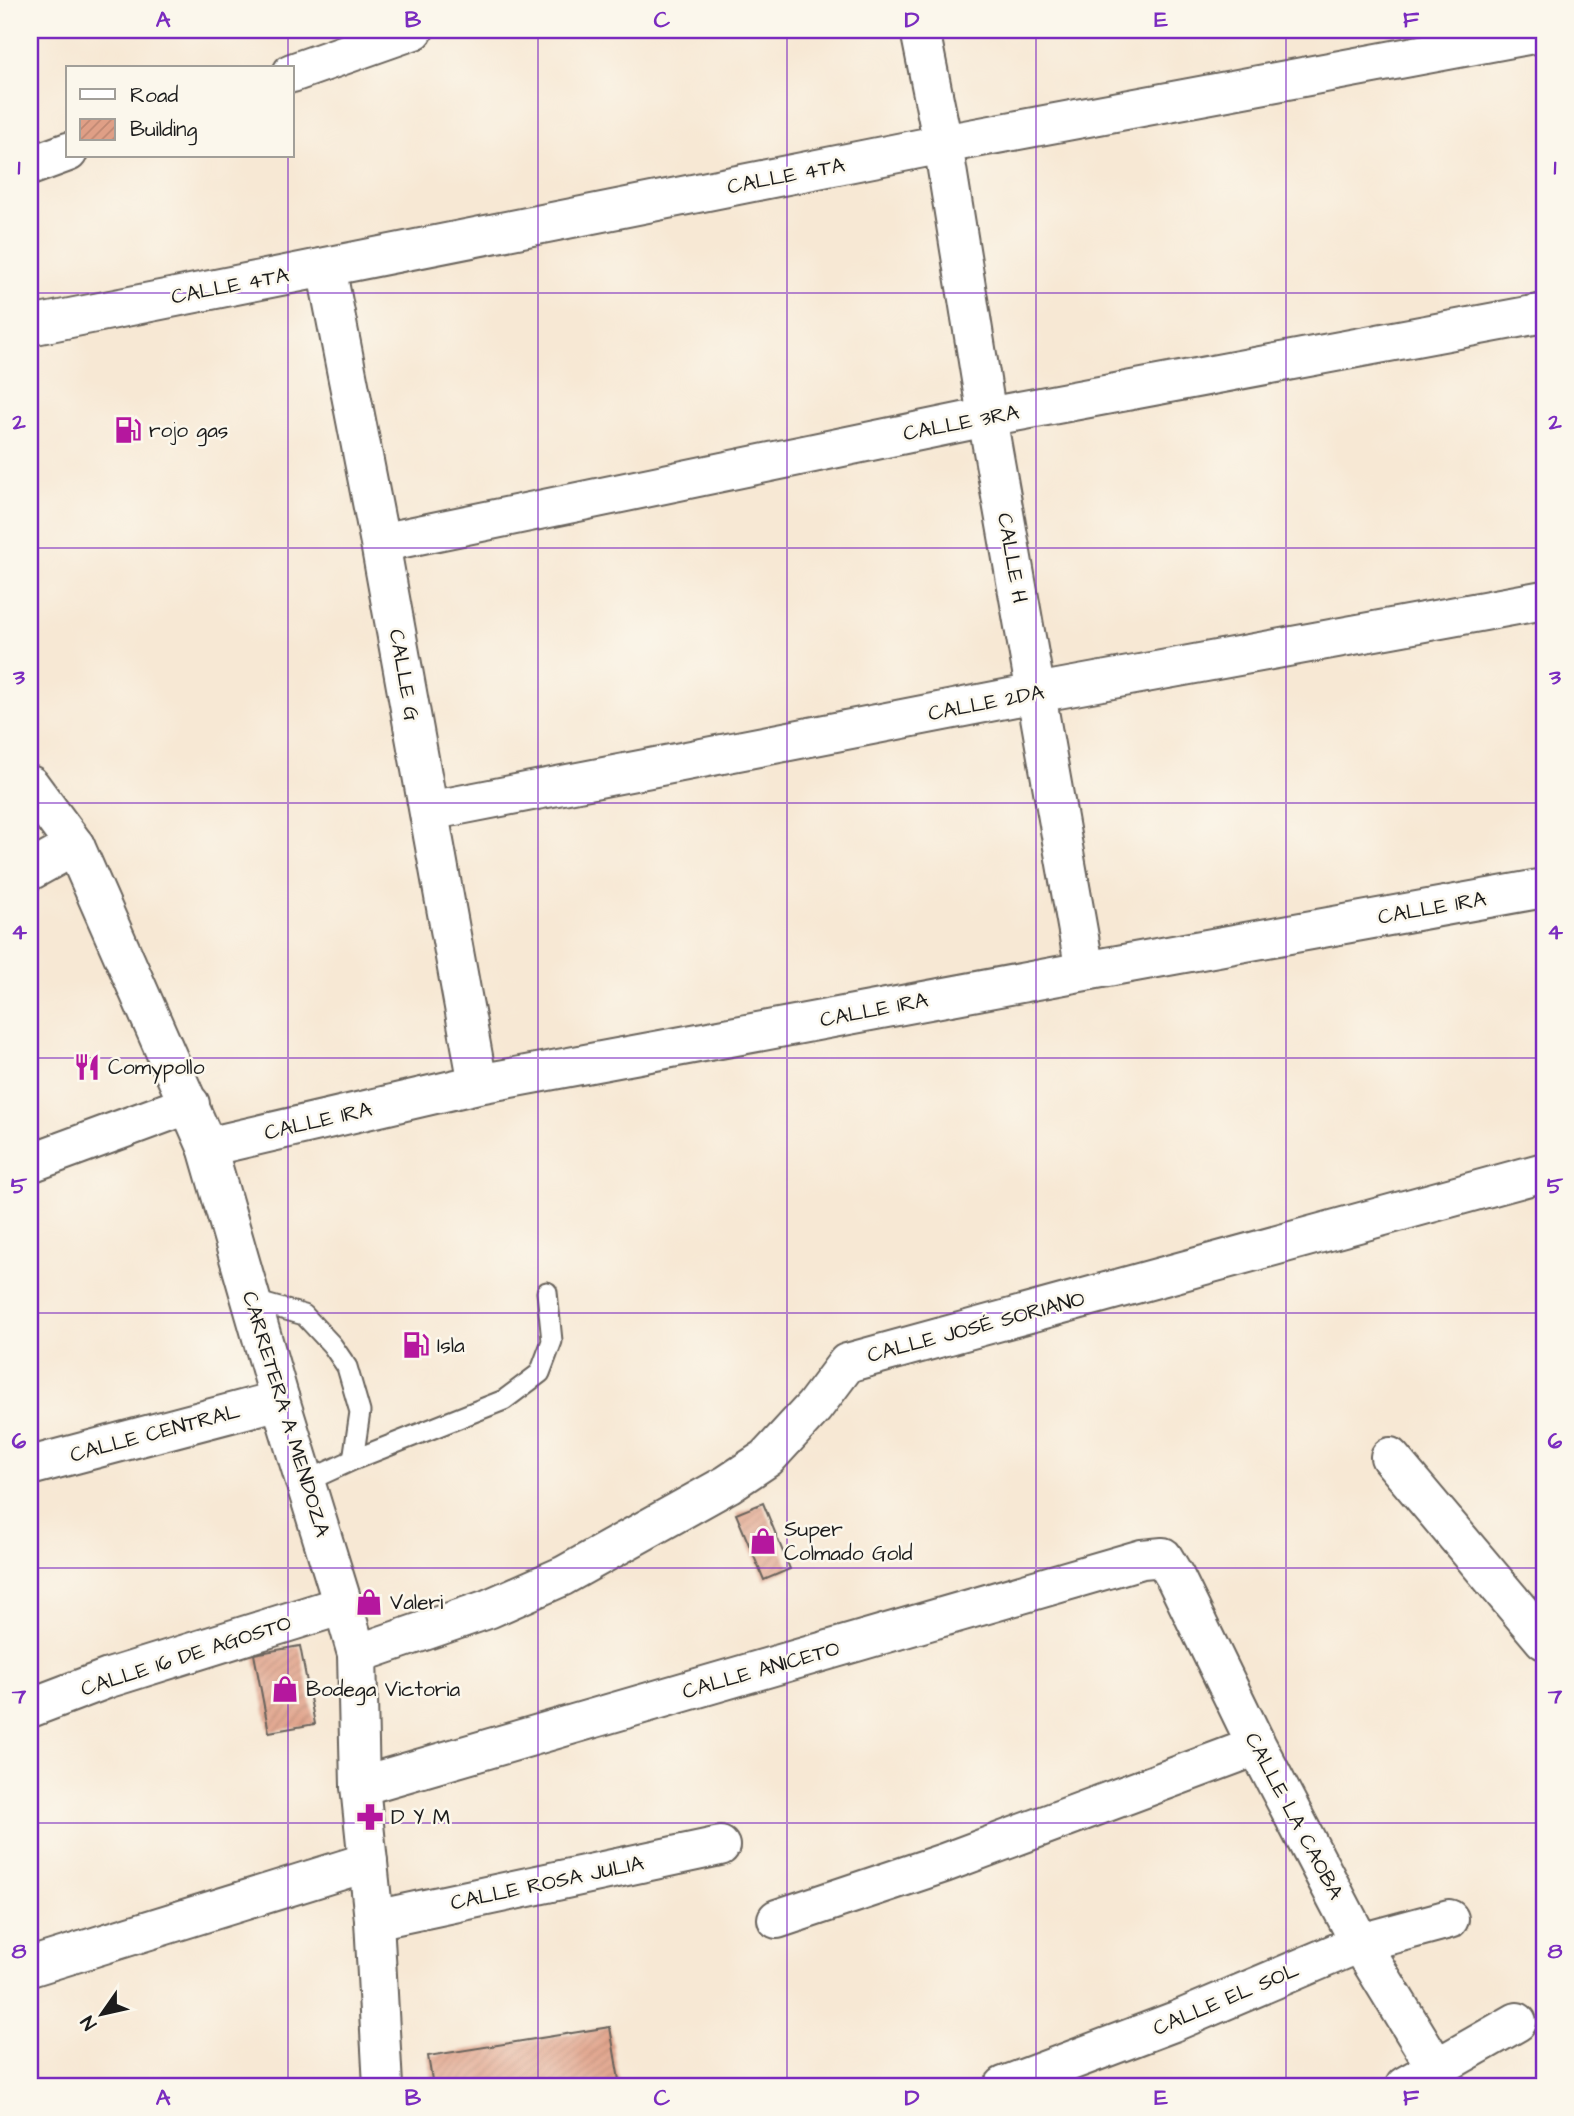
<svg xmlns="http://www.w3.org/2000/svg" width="1574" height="2116" viewBox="0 0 1574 2116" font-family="'Architects Daughter',sans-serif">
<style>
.building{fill:url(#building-hatch)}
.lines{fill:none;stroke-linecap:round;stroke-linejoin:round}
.service-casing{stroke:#69635c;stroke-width:23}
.minor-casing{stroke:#69635c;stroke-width:42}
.tertiary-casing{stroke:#69635c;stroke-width:42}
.service{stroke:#fff;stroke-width:19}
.minor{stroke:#fff;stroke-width:38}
.tertiary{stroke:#fff;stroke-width:38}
.grid{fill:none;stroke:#7b2cbf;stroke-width:2;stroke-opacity:0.55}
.labels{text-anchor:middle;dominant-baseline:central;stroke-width:5;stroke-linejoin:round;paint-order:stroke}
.street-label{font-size:21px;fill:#1c1c1c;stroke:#fbf7ec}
.poi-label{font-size:21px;fill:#1c1c1c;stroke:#fbf7ec;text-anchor:start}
.neatline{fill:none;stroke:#7b2cbf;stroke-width:2.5}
.grid-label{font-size:23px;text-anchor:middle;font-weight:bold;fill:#7b2cbf}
</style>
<defs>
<pattern id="building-hatch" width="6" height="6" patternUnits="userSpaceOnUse" patternTransform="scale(1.75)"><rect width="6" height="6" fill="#df9f86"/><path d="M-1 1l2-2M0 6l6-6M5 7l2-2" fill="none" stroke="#bf8873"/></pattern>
</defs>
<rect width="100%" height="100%" fill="#fbf7ec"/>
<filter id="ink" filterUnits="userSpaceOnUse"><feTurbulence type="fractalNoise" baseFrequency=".0143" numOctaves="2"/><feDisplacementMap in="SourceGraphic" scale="14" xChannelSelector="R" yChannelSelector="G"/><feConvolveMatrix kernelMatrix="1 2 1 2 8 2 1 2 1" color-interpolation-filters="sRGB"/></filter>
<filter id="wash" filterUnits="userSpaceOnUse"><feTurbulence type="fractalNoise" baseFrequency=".00686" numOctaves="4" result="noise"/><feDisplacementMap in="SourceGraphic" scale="28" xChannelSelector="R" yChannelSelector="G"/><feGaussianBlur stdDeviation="1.57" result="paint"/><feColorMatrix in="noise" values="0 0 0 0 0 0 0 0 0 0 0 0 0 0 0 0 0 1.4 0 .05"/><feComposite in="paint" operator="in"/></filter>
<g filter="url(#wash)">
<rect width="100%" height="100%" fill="#f7e8d4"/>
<g id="blocks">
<path class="building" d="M 763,1503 L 790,1569 L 764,1580 L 736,1514 Z
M 300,1646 L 315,1724 L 269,1732 L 254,1654 Z
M 610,2027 L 620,2086 L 433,2086 L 428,2056 Z"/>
</g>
</g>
<g filter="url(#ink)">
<use href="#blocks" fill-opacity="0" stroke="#69635c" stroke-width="2"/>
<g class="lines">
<defs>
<path id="service" d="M 251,1300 L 304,1315 L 332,1345 L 347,1367 L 360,1412 L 353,1460
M 305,1482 L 353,1460 L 504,1400 L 540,1373 L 552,1341 L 547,1292"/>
<path id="minor" d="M 920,30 L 943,144 L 987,417 L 1085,971
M 292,73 L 414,30
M 30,166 L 68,152
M 326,267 L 380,543 L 478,1084
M 30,326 L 943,144 L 1544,32
M 380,543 L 987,417 L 1544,313
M 429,811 L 1036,693 L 1544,600
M 30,871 L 75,846
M 207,1147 L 478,1084 L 1085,971 L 1544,888
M 30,1163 L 190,1104
M 1390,1457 L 1544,1640
M 30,1466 L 280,1400
M 357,1654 L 488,1609 L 563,1576 L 728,1484 L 767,1458 L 814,1407 L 847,1363 L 1544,1172
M 30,1708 L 109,1678 L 343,1605
M 360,1786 L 1142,1559 L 1163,1557 L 1175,1577 L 1257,1746 L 1360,1943 L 1437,2069
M 777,1919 L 944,1863 L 1257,1746
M 374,1920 L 720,1846
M 30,1967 L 368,1862
M 1004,2086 L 1176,2021 L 1360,1943 L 1449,1919
M 1405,2086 L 1517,2022"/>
<path id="tertiary" d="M 30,785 L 75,846 L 207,1147 L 280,1400 L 343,1605 L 357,1654 L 360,1786 L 374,1920 L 383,2086"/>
</defs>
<use href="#service" class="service-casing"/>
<use href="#minor" class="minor-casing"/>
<use href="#tertiary" class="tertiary-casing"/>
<use href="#service" class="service"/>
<use href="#minor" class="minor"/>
<use href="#tertiary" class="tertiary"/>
</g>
</g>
<path class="grid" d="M 288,30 L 288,68M 538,30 L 538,2086M 787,30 L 787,2086M 1036,30 L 1036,2086M 1286,30 L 1286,2086M 288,156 L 288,2086M 30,293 L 1544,293M 30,548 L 1544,548M 30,803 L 1544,803M 30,1058 L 1544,1058M 30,1313 L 1544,1313M 30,1568 L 1544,1568M 30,1823 L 1544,1823"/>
<defs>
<symbol id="fuel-bare" viewBox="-9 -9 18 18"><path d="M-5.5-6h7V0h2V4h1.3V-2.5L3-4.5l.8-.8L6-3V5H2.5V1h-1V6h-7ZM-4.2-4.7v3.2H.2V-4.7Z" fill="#b5179e" stroke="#fbf7ec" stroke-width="2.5" paint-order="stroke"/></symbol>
<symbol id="restaurant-bare" viewBox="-9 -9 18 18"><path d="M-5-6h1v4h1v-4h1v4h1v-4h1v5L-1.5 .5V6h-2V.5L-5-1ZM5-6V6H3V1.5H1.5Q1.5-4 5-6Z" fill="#b5179e" stroke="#fbf7ec" stroke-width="2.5" paint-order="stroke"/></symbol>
<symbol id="shop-bare" viewBox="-9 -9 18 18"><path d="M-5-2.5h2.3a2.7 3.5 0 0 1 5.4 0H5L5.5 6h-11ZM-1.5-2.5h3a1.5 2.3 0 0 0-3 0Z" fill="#b5179e" stroke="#fbf7ec" stroke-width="2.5" paint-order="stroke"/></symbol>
<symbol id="pharmacy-bare" viewBox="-9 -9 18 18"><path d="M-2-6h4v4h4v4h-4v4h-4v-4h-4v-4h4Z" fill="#b5179e" stroke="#fbf7ec" stroke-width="2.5" paint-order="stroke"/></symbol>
</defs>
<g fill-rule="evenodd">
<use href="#fuel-bare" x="109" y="411" width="38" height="38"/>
<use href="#restaurant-bare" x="68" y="1048" width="38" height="38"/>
<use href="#fuel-bare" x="397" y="1326" width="38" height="38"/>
<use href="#shop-bare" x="744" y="1522" width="38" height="38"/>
<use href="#shop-bare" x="350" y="1583" width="38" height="38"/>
<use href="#shop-bare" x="266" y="1670" width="38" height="38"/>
<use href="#pharmacy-bare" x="351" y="1798" width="38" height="38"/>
</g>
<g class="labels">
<g class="street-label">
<text transform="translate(786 176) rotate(-11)">CALLE 4TA</text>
<text transform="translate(230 286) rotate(-11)">CALLE 4TA</text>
<text transform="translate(961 423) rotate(-11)">CALLE 3RA</text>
<text transform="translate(1012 558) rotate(80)">CALLE H</text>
<text transform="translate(404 675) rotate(80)">CALLE G</text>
<text transform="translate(986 703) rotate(-11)">CALLE 2DA</text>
<text transform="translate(1432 908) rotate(-10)">CALLE 1RA</text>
<text transform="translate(874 1010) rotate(-11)">CALLE 1RA</text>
<text transform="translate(318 1121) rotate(-13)">CALLE 1RA</text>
<text transform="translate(976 1327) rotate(-15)">CALLE JOSÉ SORIANO</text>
<text transform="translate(286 1414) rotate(73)">CARRETERA A MENDOZA</text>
<text transform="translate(155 1433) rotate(-15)">CALLE CENTRAL</text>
<text transform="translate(186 1656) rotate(-18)">CALLE 16 DE AGOSTO</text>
<text transform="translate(761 1670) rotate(-16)">CALLE ANICETO</text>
<text transform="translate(1294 1816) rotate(62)">CALLE LA CAOBA</text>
<text transform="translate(547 1883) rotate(-12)">CALLE ROSA JULIA</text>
<text transform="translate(1226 1999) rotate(-23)">CALLE EL SOL</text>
</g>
<g class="poi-label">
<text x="149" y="430">rojo gas</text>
<text x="108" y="1067">Comypollo</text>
<text x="437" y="1345">Isla</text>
<text x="784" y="1529">Super<tspan x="784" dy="24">Colmado Gold</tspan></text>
<text x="390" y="1602">Valeri</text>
<text x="306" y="1689">Bodega Victoria</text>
<text x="391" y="1817">D Y M</text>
</g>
</g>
<rect width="1574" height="2116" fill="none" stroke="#fbf7ec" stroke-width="77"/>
<rect x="66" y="66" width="228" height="91" fill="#fbf7ec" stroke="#a29f99" stroke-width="2"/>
<rect x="80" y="89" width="35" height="10" fill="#ffffff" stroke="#a29f99" stroke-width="2"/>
<text x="130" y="102" font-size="21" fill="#1c1c1c">Road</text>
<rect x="80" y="119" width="35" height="21" fill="url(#building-hatch)" stroke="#a29f99" stroke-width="2"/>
<text x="130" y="136" font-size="21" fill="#1c1c1c">Building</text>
<g transform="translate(102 2014) rotate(236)" stroke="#fbf7ec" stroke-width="5" paint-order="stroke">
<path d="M0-5L12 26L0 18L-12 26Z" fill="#1c1c1c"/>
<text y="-10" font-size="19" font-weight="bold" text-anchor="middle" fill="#1c1c1c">N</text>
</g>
<rect x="38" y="38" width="1498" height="2040" class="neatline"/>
<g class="grid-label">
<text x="163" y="27">A</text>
<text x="413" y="27">B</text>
<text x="662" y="27">C</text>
<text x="912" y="27">D</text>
<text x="1161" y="27">E</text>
<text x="1411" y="27">F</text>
<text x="19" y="174">1</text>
<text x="1555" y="174">1</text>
<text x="19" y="429">2</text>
<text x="1555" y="429">2</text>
<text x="19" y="684">3</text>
<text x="1555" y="684">3</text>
<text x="19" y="939">4</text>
<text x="1555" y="939">4</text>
<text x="19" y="1193">5</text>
<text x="1555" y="1193">5</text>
<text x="19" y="1448">6</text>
<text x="1555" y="1448">6</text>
<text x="19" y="1703">7</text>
<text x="1555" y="1703">7</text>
<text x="19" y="1958">8</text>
<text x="1555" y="1958">8</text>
<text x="163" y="2105">A</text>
<text x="413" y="2105">B</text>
<text x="662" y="2105">C</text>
<text x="912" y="2105">D</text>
<text x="1161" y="2105">E</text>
<text x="1411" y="2105">F</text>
</g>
</svg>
